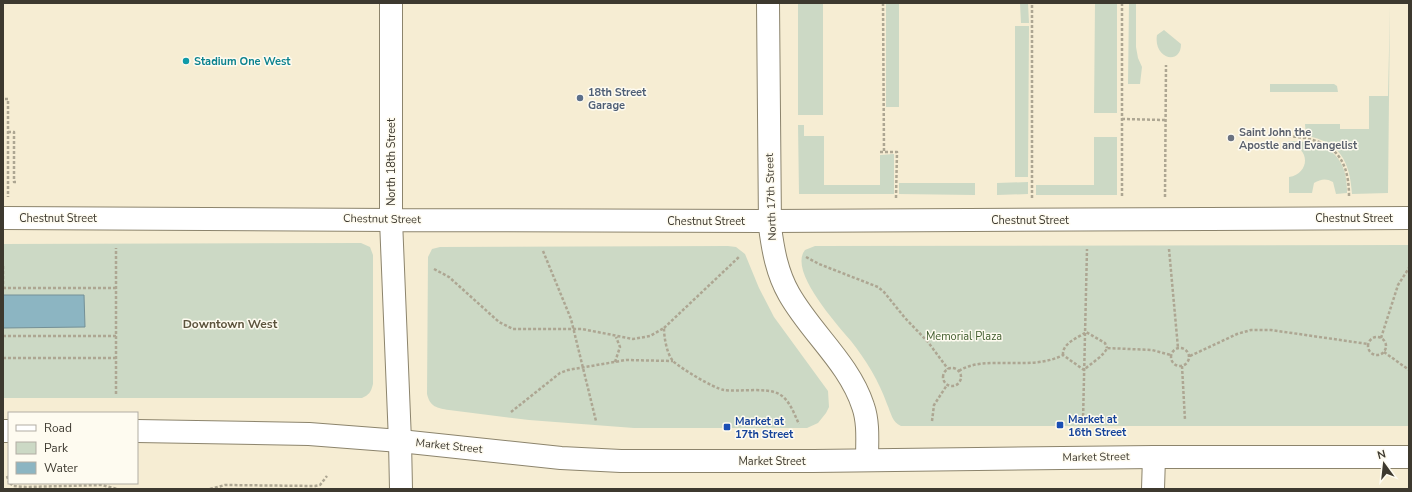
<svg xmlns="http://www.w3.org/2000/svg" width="1412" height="492" viewBox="0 0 1412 492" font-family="'Nunito Sans',sans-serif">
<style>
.green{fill:#ccd9c5}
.water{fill:#8cb5c2;stroke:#749096}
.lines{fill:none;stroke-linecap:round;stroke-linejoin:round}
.minor-casing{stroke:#8c846c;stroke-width:24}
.tertiary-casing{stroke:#8c846c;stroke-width:24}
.secondary-casing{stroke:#8c846c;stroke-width:24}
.primary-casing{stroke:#8c846c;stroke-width:24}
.path{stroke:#ada692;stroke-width:2.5;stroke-dasharray:3 2;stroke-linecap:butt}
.minor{stroke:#fff;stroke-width:22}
.tertiary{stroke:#fff;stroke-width:22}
.secondary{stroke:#fff;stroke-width:22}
.primary{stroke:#fff;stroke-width:22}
.culture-dot{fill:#0f9aa8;stroke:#fefbf0;stroke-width:1.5}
.service-dot{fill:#5c6f8a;stroke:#fefbf0;stroke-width:1.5}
.worship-dot{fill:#6b7280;stroke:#fefbf0;stroke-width:1.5}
.transit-dot{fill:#1a4fb4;stroke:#fefbf0;stroke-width:1.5}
.labels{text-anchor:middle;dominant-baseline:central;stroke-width:3;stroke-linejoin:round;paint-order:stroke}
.culture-label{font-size:11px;font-weight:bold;fill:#0d838f;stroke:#fefbf0;text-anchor:start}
.service-label{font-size:11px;font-weight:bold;fill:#4e5e75;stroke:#fefbf0;text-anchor:start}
.worship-label{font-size:11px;font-weight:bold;fill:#5b616d;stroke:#fefbf0;text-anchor:start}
.street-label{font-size:11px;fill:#3d392f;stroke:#fefbf0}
.park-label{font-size:11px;fill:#405c2d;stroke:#fefbf0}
.transit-label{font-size:11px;font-weight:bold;fill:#164399;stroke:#fefbf0;text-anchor:start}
.neighbourhood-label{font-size:12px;font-weight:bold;fill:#5c543d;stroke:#fefbf0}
</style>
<rect width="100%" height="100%" fill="#f6edd3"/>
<path class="green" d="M 798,3 L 823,3 L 823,115 L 798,115 Z
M 886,3 L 899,3 L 899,107 L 886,107 Z
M 1020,3 L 1028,3 L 1029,23 L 1021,23 Z
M 1095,3 L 1117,3 L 1117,113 L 1094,113 Z
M 1129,3 L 1136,3 L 1136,47 L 1138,58 L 1142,67 L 1140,84 L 1128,84 Z
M 1390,5 L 1388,193 L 1352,194 C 1350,161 1339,141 1306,136 L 1305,124 L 1340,124 L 1340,129 L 1369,129 L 1369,96 L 1388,96 Z
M 1015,26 L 1029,26 L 1028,177 L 1015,177 Z
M 1164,30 L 1181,44 C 1181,66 1153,59 1157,35 Z
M 1270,84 L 1334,84 L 1337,86 L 1338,92 L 1270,92 Z
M 798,125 L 804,125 L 804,136 L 824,136 L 824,185 L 880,185 L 880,155 L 894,154 L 894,194 L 799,194 Z
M 1094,137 L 1117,137 L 1117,195 L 1036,195 L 1036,185 L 1094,185 Z
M 1288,141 C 1325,141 1348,153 1347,193 L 1336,194 L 1333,182 C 1326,178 1321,179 1314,183 L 1312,193 L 1289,193 L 1289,177 C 1311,173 1310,146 1288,145 Z
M 1028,182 L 1028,194 L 997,195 L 997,183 Z
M 899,183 L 975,183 L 975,195 L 899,194 Z
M 361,243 L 370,247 L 373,255 L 373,384 C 371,392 369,395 362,398 L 3,398 L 3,244 Z
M 1409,245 L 1409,426 L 901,426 C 892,422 891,413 887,404 C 879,381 866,360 851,341 C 837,324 788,271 805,250 L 815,246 Z
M 728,246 L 736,247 L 745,254 L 759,288 L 774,317 L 828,391 L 829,407 L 826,413 L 818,423 L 807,428 L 634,428 L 529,420 L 449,410 C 437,408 430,407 427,394 L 428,257 L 432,249 L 440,247 Z"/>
<path class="water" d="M 3,295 L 84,295 L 85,327 L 3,328 Z"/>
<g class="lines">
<defs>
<path id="minor" d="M 768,3 L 770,227 C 773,250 777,273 789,294 C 811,333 849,363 863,406 C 869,423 867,443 867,460
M 3,218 L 391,220
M 1153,489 L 1154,457"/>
<path id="tertiary" d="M 391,3 L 391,220 L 400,441
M 391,220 L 770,221 L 1409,218"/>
<path id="secondary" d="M 400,441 L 401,489"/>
<path id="primary" d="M 3,431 L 9,431
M 137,431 L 309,434 L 400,441 L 561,458 L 621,461 L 813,461 L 1154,457 L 1409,457"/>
</defs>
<use href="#minor" class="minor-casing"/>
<use href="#tertiary" class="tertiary-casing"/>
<use href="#secondary" class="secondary-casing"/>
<use href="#primary" class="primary-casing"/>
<path class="path" d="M 883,3 L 884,152
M 1122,3 L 1122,198
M 5,99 L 8,99 L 8,197
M 1122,119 L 1165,120
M 8,132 L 14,132 L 14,182 L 17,182
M 1288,136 C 1329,139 1349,153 1349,196
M 880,152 L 897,152 L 896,198
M 1165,197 L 1166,65
M 1032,198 L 1032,3
M 1169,249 L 1178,348
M 543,251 L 571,319 L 596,421
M 806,257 L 819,264 L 878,287 L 884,292 L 905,318 L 928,342 L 948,369
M 3,266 L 3,288
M 434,269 L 449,277 L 499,322 L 513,329 L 582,329 L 633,339 L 650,336 L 664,328 C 664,338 667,354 673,361 C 680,368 715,389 724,390 C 738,392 767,387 779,394 C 790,400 794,414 799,424
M 3,288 L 116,288
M 664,328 L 740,256
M 3,336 L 116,336
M1368 346a9 9 0 1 1 18 0a9 9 0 1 1-18 0Z
M 1381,338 L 1398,285 L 1409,268
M1171 357a9 9 0 1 1 18 0a9 9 0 1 1-18 0Z
M 1384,352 L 1409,370
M 1063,355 C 1062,343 1078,338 1086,332 L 1105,343 L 1107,348
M 1190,356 L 1237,334 L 1251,330 L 1271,330 L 1368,344
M 3,358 L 116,358
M 615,362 L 620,347 L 616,337
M 1182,366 L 1185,420
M943 377a9 9 0 1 1 18 0a9 9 0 1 1-18 0Z
M 959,371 C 984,354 1031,372 1063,355 L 1084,370 C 1091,363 1104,356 1107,348 L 1152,350 L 1171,355
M 116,394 L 116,248
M 511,412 L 560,373 L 568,370 L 626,360 L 673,361
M 932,421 L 934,405 L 947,385
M 1083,421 L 1087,249
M 7,476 L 9,482
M 10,483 L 13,486 L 26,487 L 102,485 L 117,489
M 210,489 L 225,485 L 315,486 L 320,485 L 327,476"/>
<use href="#minor" class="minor"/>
<use href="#tertiary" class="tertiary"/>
<use href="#secondary" class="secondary"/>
<use href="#primary" class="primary"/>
</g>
<circle class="culture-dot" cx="186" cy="61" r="4"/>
<circle class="service-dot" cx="580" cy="98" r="4"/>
<circle class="worship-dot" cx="1231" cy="138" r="4"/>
<g class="transit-dot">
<rect x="1056" y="421" width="8" height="8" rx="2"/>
<rect x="723" y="423" width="8" height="8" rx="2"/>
</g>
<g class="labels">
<g class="culture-label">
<text x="194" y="61">Stadium One West</text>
</g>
<g class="service-label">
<text x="588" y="92">18th Street<tspan x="588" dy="13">Garage</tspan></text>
</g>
<g class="worship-label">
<text x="1239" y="132">Saint John the<tspan x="1239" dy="13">Apostle and Evangelist</tspan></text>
</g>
<g class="street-label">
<text transform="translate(391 162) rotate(-90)">North 18th Street</text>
<text transform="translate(771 197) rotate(-92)">North 17th Street</text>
<text x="58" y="218">Chestnut Street</text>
<text x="1354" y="218">Chestnut Street</text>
<text transform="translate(382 219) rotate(1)">Chestnut Street</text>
<text x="1030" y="220">Chestnut Street</text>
<text x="706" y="221">Chestnut Street</text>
<text transform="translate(449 446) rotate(6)">Market Street</text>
<text transform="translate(1096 457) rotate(-1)">Market Street</text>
<text x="772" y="461">Market Street</text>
</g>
<g class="park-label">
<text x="964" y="336">Memorial Plaza</text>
</g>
<g class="transit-label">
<text x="1068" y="419">Market at<tspan x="1068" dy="13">16th Street</tspan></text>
<text x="735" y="421">Market at<tspan x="735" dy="13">17th Street</tspan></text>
</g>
<g class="neighbourhood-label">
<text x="230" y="324">Downtown West</text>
</g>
</g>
<rect width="1412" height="492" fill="none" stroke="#3d392f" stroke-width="8"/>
<rect x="8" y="412" width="130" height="72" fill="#fefbf0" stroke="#b1ada3"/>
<rect x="16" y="425" width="20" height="6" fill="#ffffff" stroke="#b1ada3"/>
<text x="44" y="432" font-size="12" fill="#3d392f">Road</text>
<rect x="16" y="442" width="20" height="12" fill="#ccd9c5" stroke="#b1ada3"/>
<text x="44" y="452" font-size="12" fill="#3d392f">Park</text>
<rect x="16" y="462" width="20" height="12" fill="#8cb5c2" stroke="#b1ada3"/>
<text x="44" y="472" font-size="12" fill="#3d392f">Water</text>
<g transform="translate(1384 464) rotate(345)" stroke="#fefbf0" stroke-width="3" paint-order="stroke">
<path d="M0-3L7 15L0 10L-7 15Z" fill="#3d392f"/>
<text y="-6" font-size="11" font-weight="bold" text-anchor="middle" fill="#3d392f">N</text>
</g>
</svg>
